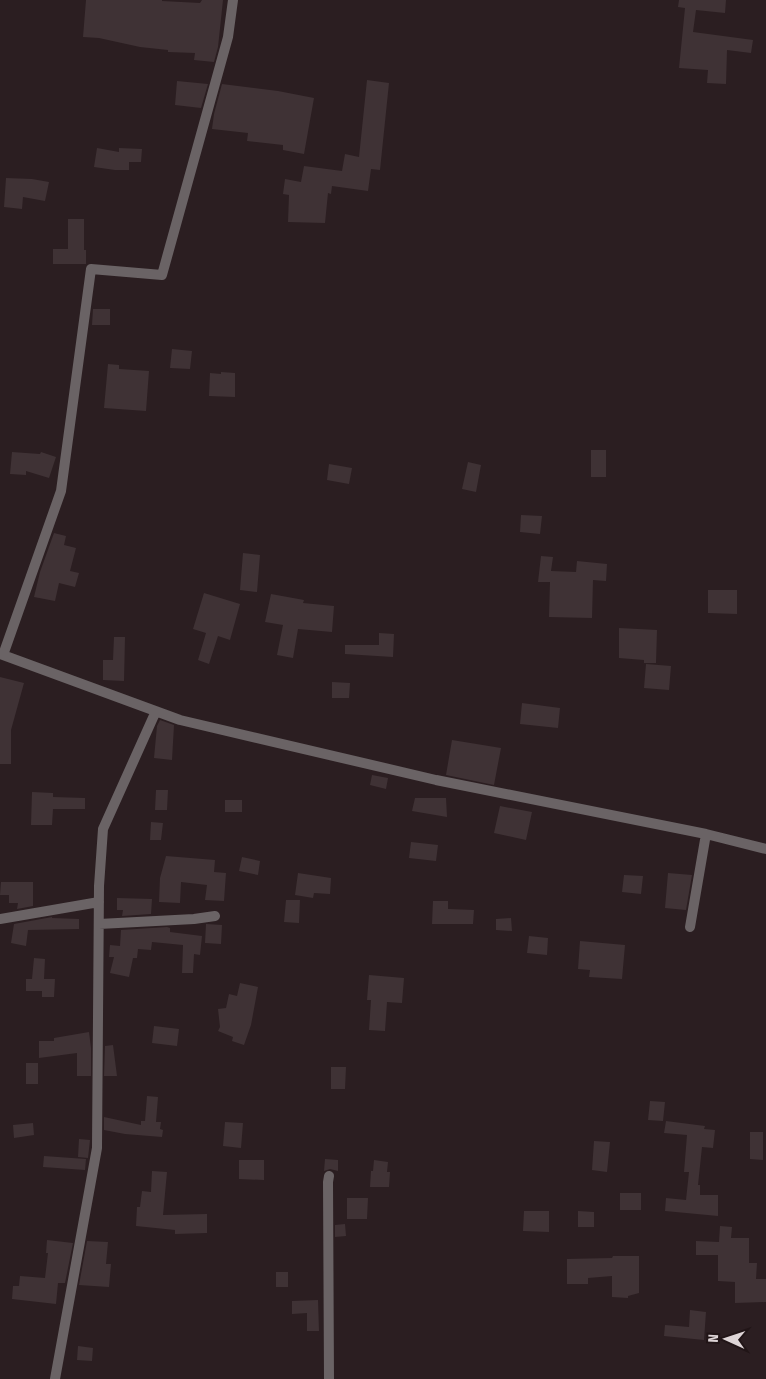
<svg xmlns="http://www.w3.org/2000/svg" width="766" height="1379" viewBox="0 0 766 1379" font-family="'Fira Sans Condensed',sans-serif">
<style>
.building{fill:#3f3235}
.lines{fill:none;stroke-linecap:round;stroke-linejoin:round}
.minor{stroke:#6a6365;stroke-width:10}
</style>
<rect width="100%" height="100%" fill="#2b1e21"/>
<path class="building" d="M 86,0 L 162,0 L 162,1 L 200,3 L 202,0 L 223,0 L 218,47 L 214,62 L 194,60 L 195,53 L 168,52 L 168,50 L 140,47 L 99,38 L 83,37 Z
M 679,0 L 726,0 L 725,13 L 696,10 L 693,32 L 753,40 L 751,53 L 727,50 L 726,84 L 707,83 L 708,70 L 679,68 L 685,8 L 678,7 Z
M 367,80 L 389,83 L 380,170 L 371,169 L 368,191 L 332,186 L 331,194 L 328,193 L 325,223 L 288,222 L 289,195 L 283,194 L 285,179 L 301,182 L 304,166 L 342,171 L 345,154 L 359,157 Z
M 177,81 L 208,84 L 201,108 L 175,105 Z
M 222,84 L 278,91 L 314,98 L 304,154 L 283,150 L 283,145 L 247,141 L 248,133 L 212,129 L 214,114 Z
M 97,148 L 119,152 L 119,148 L 142,149 L 141,162 L 129,162 L 129,170 L 115,170 L 94,167 Z
M 6,178 L 32,179 L 49,182 L 45,201 L 23,197 L 22,209 L 4,207 Z
M 68,219 L 84,219 L 84,250 L 86,250 L 86,264 L 53,264 L 53,249 L 68,249 Z
M 93,309 L 110,309 L 110,325 L 92,325 Z
M 172,349 L 192,351 L 190,369 L 170,368 Z
M 108,364 L 119,365 L 119,369 L 149,371 L 146,411 L 104,408 Z
M 221,372 L 235,373 L 235,397 L 209,396 L 210,373 L 221,374 Z
M 591,450 L 606,450 L 606,477 L 591,477 Z
M 12,452 L 40,454 L 41,452 L 56,457 L 49,478 L 26,471 L 26,475 L 10,474 Z
M 468,462 L 481,465 L 476,492 L 462,489 Z
M 329,464 L 352,468 L 349,484 L 327,480 Z
M 521,515 L 542,516 L 540,534 L 520,532 Z
M 54,533 L 66,536 L 64,545 L 76,548 L 70,571 L 79,573 L 75,587 L 59,583 L 55,601 L 34,597 L 40,572 Z
M 243,553 L 260,555 L 257,592 L 240,590 Z
M 541,556 L 553,557 L 551,571 L 576,572 L 577,561 L 607,564 L 606,581 L 593,580 L 592,618 L 549,617 L 550,582 L 538,582 Z
M 708,590 L 737,590 L 737,614 L 708,613 Z
M 204,593 L 240,604 L 230,640 L 218,636 L 209,664 L 198,660 L 206,633 L 193,629 Z
M 271,594 L 304,600 L 303,603 L 334,606 L 332,632 L 298,629 L 293,658 L 277,655 L 283,625 L 265,622 Z
M 619,628 L 657,630 L 656,663 L 644,663 L 644,660 L 619,658 Z
M 379,633 L 394,634 L 393,657 L 345,654 L 345,645 L 379,645 Z
M 114,637 L 125,637 L 124,681 L 103,680 L 103,660 L 113,660 Z
M 646,664 L 671,666 L 669,690 L 644,688 Z
M 0,677 L 24,683 L 11,730 L 11,764 L 0,764 Z
M 332,682 L 350,683 L 349,698 L 332,698 Z
M 522,703 L 560,708 L 558,728 L 520,724 Z
M 160,720 L 174,725 L 172,760 L 154,758 L 157,726 Z
M 452,740 L 501,748 L 494,785 L 446,775 Z
M 372,775 L 388,778 L 386,789 L 370,785 Z
M 156,790 L 168,790 L 167,810 L 155,810 Z
M 32,792 L 53,793 L 53,797 L 85,798 L 85,809 L 53,809 L 52,825 L 31,825 Z
M 415,798 L 446,798 L 447,817 L 412,811 Z
M 225,800 L 242,800 L 242,812 L 225,812 Z
M 500,806 L 532,812 L 526,840 L 494,833 Z
M 151,822 L 163,823 L 161,840 L 150,840 Z
M 411,842 L 438,845 L 436,861 L 409,858 Z
M 166,856 L 215,860 L 214,872 L 226,873 L 224,901 L 205,900 L 207,885 L 181,882 L 180,903 L 159,902 L 160,878 Z
M 242,857 L 260,861 L 258,875 L 239,871 Z
M 298,873 L 331,878 L 330,894 L 314,893 L 313,898 L 295,895 Z
M 668,873 L 692,875 L 686,910 L 665,908 Z
M 624,875 L 643,876 L 641,894 L 622,892 Z
M 1,882 L 33,882 L 33,906 L 17,909 L 18,903 L 9,903 L 9,895 L 0,895 Z
M 117,898 L 152,899 L 151,914 L 122,916 L 123,910 L 117,910 Z
M 286,900 L 300,900 L 299,923 L 284,922 Z
M 433,901 L 448,901 L 448,909 L 474,910 L 473,924 L 432,924 Z
M 52,917 L 52,918 L 79,919 L 79,929 L 28,930 L 26,946 L 11,943 L 14,924 Z
M 511,918 L 512,931 L 496,930 L 496,919 Z
M 206,924 L 222,925 L 221,944 L 205,943 Z
M 167,927 L 170,928 L 170,932 L 202,936 L 200,955 L 194,954 L 193,973 L 182,973 L 183,945 L 152,942 L 151,950 L 138,949 L 137,958 L 133,958 L 129,977 L 110,973 L 114,957 L 109,957 L 110,945 L 120,946 L 121,930 Z
M 529,936 L 548,938 L 547,955 L 527,953 Z
M 580,941 L 625,945 L 622,979 L 589,977 L 590,970 L 578,969 Z
M 34,958 L 45,959 L 44,979 L 55,979 L 54,997 L 42,997 L 42,991 L 26,991 L 26,979 L 32,979 Z
M 369,975 L 404,978 L 402,1003 L 387,1002 L 385,1031 L 369,1030 L 371,1000 L 367,1000 Z
M 240,983 L 258,987 L 251,1025 L 244,1045 L 232,1041 L 233,1037 L 218,1031 L 220,1027 L 218,1009 L 226,1008 L 229,994 L 237,996 Z
M 154,1026 L 179,1029 L 177,1046 L 152,1043 Z
M 89,1032 L 91,1048 L 91,1076 L 77,1076 L 77,1053 L 39,1058 L 39,1041 L 54,1041 L 54,1038 Z
M 113,1045 L 117,1076 L 104,1076 L 105,1046 Z
M 26,1063 L 38,1063 L 38,1084 L 26,1084 Z
M 331,1067 L 346,1067 L 345,1089 L 331,1089 Z
M 147,1096 L 158,1097 L 156,1122 L 161,1122 L 160,1129 L 163,1130 L 162,1137 L 125,1134 L 104,1130 L 104,1117 L 141,1125 L 141,1121 L 145,1121 Z
M 650,1101 L 665,1102 L 663,1121 L 648,1120 Z
M 666,1121 L 705,1126 L 704,1129 L 715,1130 L 713,1148 L 702,1147 L 698,1185 L 700,1185 L 700,1195 L 718,1195 L 718,1216 L 665,1211 L 666,1198 L 686,1200 L 689,1172 L 684,1172 L 687,1135 L 664,1133 Z
M 225,1122 L 243,1123 L 241,1148 L 223,1146 Z
M 33,1123 L 34,1135 L 14,1138 L 13,1125 Z
M 750,1132 L 763,1132 L 763,1160 L 750,1159 Z
M 79,1139 L 90,1140 L 88,1158 L 78,1157 Z
M 594,1141 L 610,1142 L 607,1172 L 592,1170 Z
M 44,1156 L 86,1159 L 85,1170 L 43,1167 Z
M 325,1159 L 338,1160 L 338,1171 L 330,1169 L 324,1171 Z
M 239,1160 L 264,1160 L 264,1180 L 239,1179 Z
M 374,1160 L 388,1162 L 387,1172 L 390,1172 L 389,1187 L 370,1187 L 371,1171 L 373,1171 Z
M 152,1171 L 167,1172 L 163,1215 L 207,1214 L 207,1233 L 175,1234 L 175,1230 L 136,1226 L 137,1207 L 140,1207 L 142,1191 L 151,1192 Z
M 620,1193 L 641,1193 L 641,1210 L 620,1210 Z
M 347,1198 L 368,1198 L 367,1219 L 347,1219 Z
M 524,1211 L 549,1211 L 549,1232 L 523,1231 Z
M 578,1211 L 594,1212 L 594,1227 L 578,1227 Z
M 345,1224 L 346,1236 L 335,1237 L 335,1225 Z
M 720,1226 L 732,1227 L 731,1238 L 749,1238 L 749,1263 L 757,1263 L 756,1279 L 766,1279 L 766,1302 L 735,1303 L 735,1282 L 718,1281 L 718,1255 L 696,1255 L 696,1241 L 719,1242 Z
M 47,1240 L 73,1243 L 65,1283 L 58,1283 L 56,1304 L 12,1299 L 13,1286 L 19,1286 L 20,1276 L 45,1278 L 48,1253 L 46,1253 Z
M 87,1241 L 108,1242 L 106,1264 L 111,1264 L 109,1287 L 79,1285 Z
M 613,1256 L 639,1256 L 639,1293 L 628,1296 L 628,1298 L 612,1297 L 612,1276 L 588,1278 L 588,1284 L 567,1284 L 567,1259 L 612,1258 Z
M 276,1272 L 288,1272 L 288,1287 L 276,1287 Z
M 318,1300 L 319,1331 L 307,1331 L 307,1313 L 292,1314 L 292,1301 Z
M 690,1310 L 706,1312 L 704,1340 L 664,1336 L 665,1325 L 689,1327 Z
M 78,1346 L 93,1348 L 92,1361 L 77,1360 Z"/>
<g class="lines">
<path class="minor" d="M 0,654 L 180,720 L 436,780 L 706,834 L 766,849
M 3,655 L 61,491 L 91,269 L 162,275 L 228,37 L 233,0
M 0,919 L 99,902
M 99,924 L 194,919 L 215,916
M 690,927 L 706,834
M 329,1176 L 328,1182 L 329,1379
M 55,1379 L 97,1148 L 99,886 L 103,829 L 156,711"/>
</g>
<g transform="translate(726 1339) rotate(273)" stroke="#211517" stroke-width="4" paint-order="stroke">
<path d="M0-4L9 19L0 12L-9 19Z" fill="#ded5d7"/>
<text y="-8" font-size="14" font-weight="bold" text-anchor="middle" fill="#ded5d7">N</text>
</g>
</svg>
